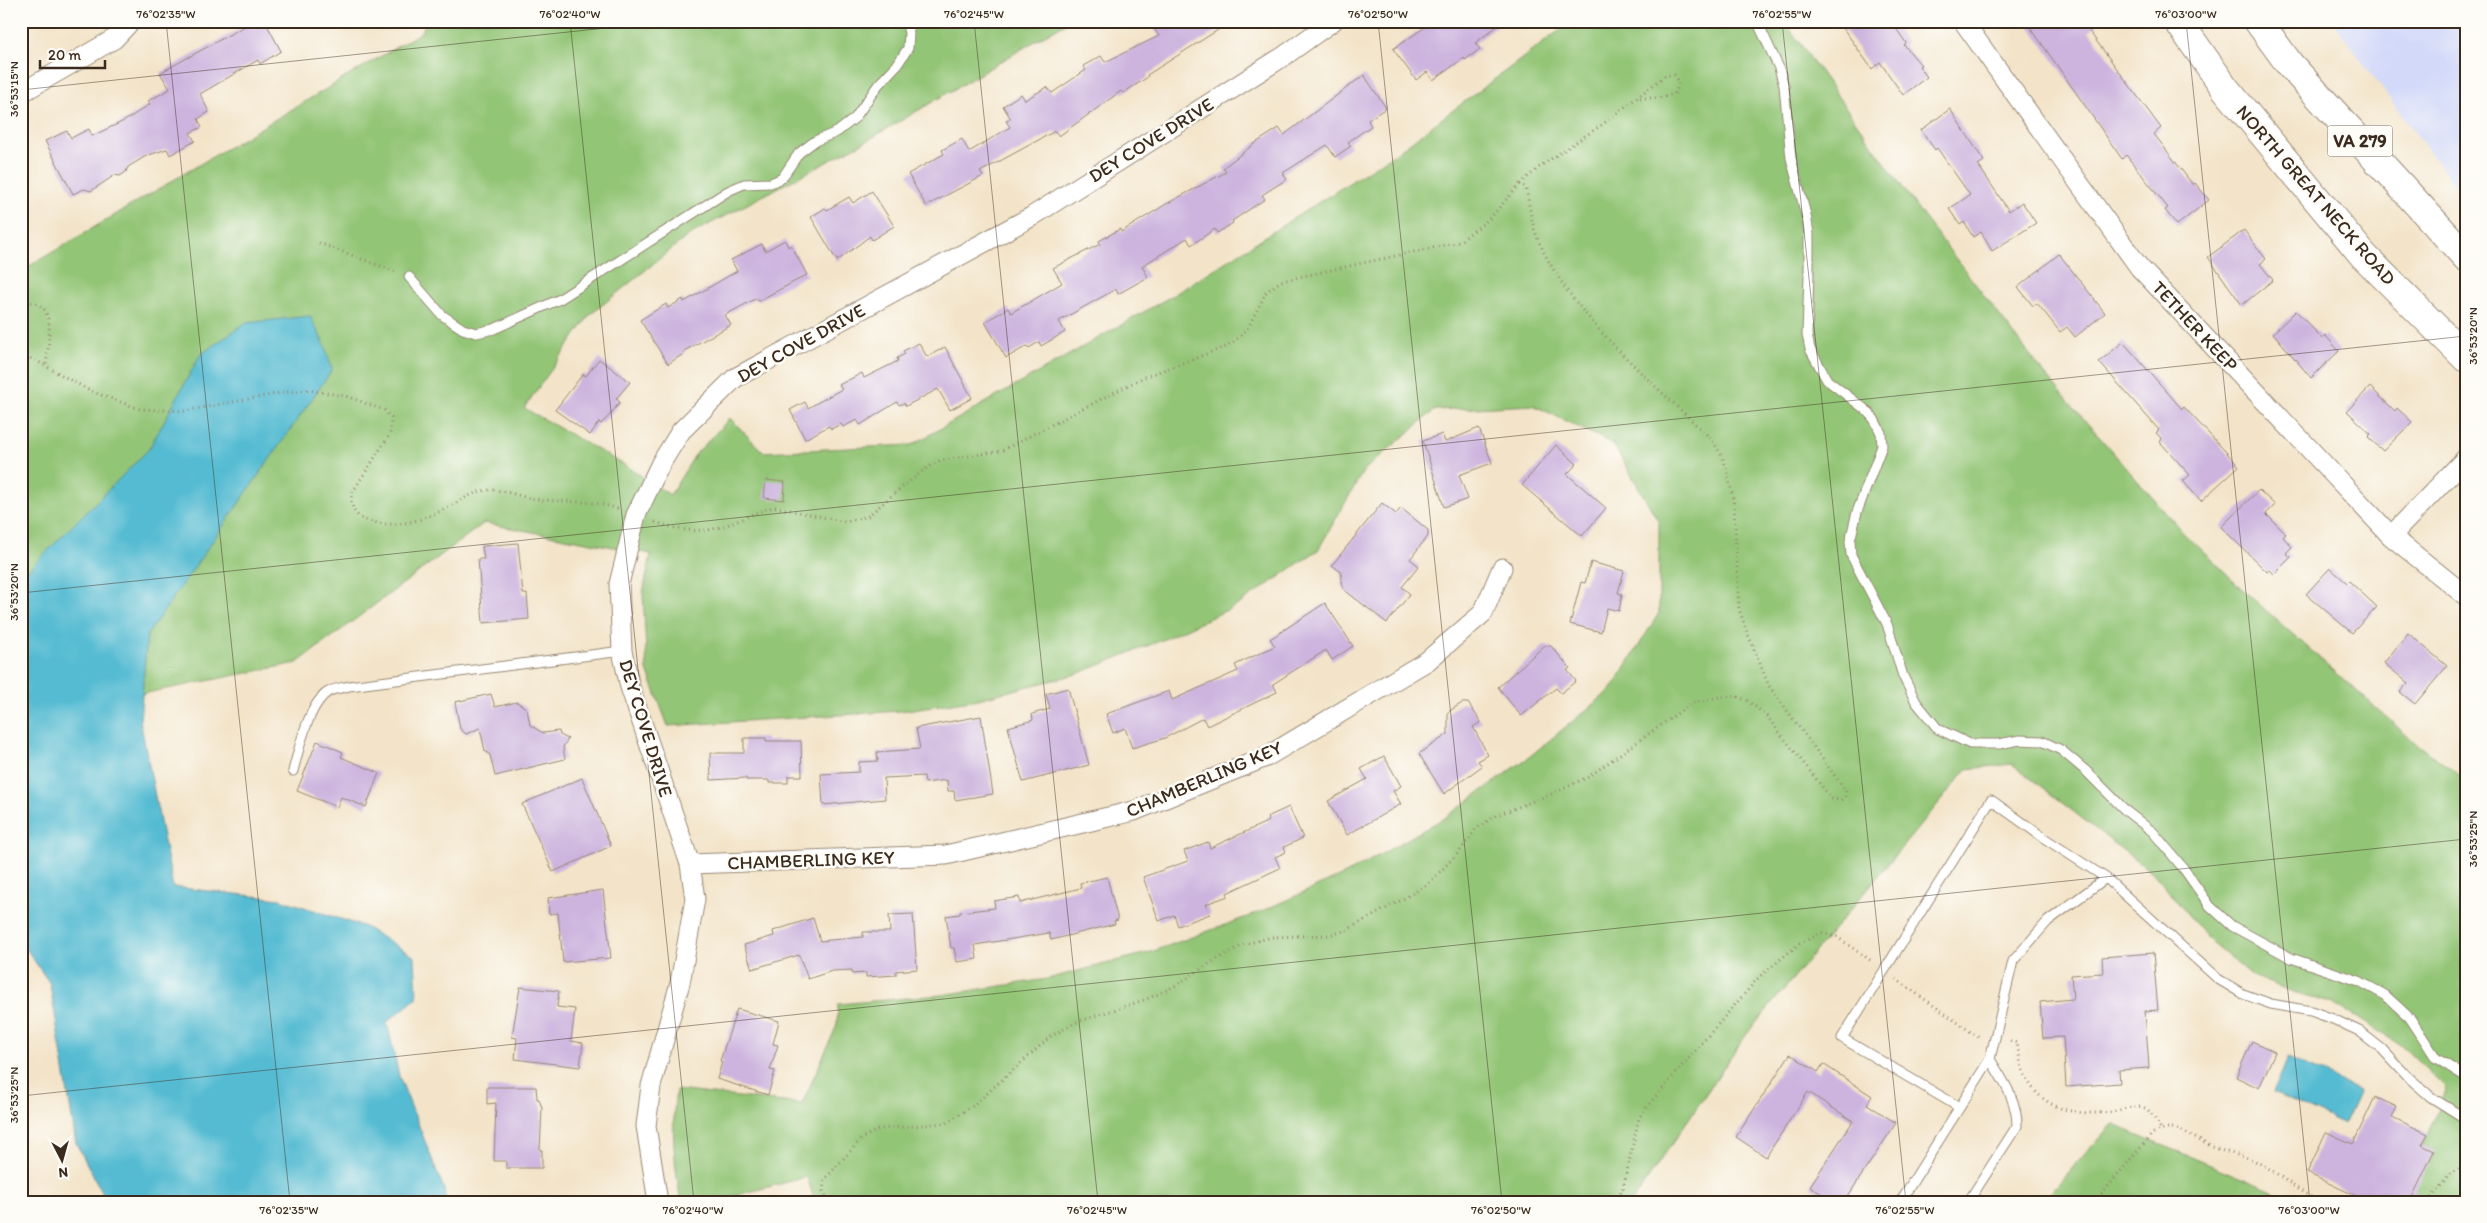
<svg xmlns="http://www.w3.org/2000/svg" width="2487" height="1223" viewBox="0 0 2487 1223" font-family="Itim,sans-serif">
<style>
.built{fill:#d2d9f9}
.green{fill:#93c576;stroke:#67784a}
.water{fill:#54bbd2;stroke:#487278}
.building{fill:#ccb4de}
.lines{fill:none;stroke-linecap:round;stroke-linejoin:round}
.service-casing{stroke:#978774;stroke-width:11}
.minor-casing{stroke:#978774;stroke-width:21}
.primary-casing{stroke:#978774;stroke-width:30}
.path{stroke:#978774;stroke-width:3;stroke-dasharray:1 4;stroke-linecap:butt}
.service{stroke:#fff;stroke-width:9}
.minor{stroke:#fff;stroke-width:19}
.primary{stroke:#fff;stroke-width:28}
.ticks{fill:none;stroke:#3b2a1e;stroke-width:1;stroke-opacity:0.45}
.labels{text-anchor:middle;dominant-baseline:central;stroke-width:5;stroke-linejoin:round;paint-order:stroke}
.shield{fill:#fdfcf7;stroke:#75695f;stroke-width:1}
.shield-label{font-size:18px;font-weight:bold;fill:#3b2a1e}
.street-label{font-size:19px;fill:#3b2a1e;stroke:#fdfcf7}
.neatline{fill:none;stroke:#3b2a1e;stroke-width:2}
.ticks-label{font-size:12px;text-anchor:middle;fill:#3b2a1e}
</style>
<rect width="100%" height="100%" fill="#fdfcf7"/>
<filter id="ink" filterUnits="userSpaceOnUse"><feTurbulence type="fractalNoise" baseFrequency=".02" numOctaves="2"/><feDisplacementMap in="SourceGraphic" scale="10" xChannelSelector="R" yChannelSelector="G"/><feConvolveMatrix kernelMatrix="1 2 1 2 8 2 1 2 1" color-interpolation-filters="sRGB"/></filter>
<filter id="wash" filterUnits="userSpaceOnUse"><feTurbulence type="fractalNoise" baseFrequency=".0096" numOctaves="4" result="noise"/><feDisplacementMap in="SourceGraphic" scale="20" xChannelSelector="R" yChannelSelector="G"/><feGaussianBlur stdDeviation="1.12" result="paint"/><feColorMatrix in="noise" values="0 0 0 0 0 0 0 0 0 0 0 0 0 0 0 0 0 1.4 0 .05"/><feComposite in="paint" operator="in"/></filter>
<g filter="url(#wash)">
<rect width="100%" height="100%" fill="#f3e4c9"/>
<path class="built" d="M 2332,21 L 2466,21 L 2466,201 Z"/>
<path class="green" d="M 428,21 L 1069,21 L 870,139 L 689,235 L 590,315 L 524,408 L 628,467 L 670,495 L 695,455 L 730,418 L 763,452 L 912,445 L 1175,294 L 1396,153 L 1572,21 L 1784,21 L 1923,216 L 2046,376 L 2179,528 L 2253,599 L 2412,740 L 2466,780 L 2466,1202 L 2400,1202 L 2446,1089 L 2405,1048 L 2334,1003 L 2293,992 L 2252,976 L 2210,941 L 2155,875 L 2012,764 L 1967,769 L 1746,1035 L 1632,1202 L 815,1202 L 807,1177 L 710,1202 L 681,1202 C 674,1164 671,1128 676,1090 L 802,1104 L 837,1025 L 838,1004 L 942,995 L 1047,979 L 1151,952 L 1255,914 L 1350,872 L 1446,817 L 1529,757 L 1612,689 L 1659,613 L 1659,522 L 1613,444 L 1533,405 L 1435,410 L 1364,470 L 1318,550 L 1238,605 L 1162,640 L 1077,674 L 978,699 L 900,711 L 668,726 L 647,670 L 643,593 L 651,554 L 484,523 L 297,663 L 21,718 L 21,271 L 420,33 Z
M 2112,1124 L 2299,1202 L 2042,1202 Z"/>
<path class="water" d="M 310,316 L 325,346 L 332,370 L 147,635 L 140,720 L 173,887 L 280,899 L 365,927 L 415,957 L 417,998 L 387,1022 L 399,1076 L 444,1189 L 446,1202 L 107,1202 L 76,1143 L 50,984 L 21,941 L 21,577 L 149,449 L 200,355 L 245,323 Z
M 2288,1058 L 2360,1090 L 2344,1125 L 2273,1093 Z"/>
<g id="blocks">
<path class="building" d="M 254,21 L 265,21 L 281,51 L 260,64 L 258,60 L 200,94 L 209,112 L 198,119 L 202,127 L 190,133 L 195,141 L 170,155 L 167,149 L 146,156 L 128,167 L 126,172 L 120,176 L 115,175 L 91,191 L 84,189 L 73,194 L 45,141 L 67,131 L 71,138 L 89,129 L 92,136 L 126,120 L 150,104 L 148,101 L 170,89 L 160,73 Z
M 1149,21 L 1232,21 L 1147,75 L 1148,77 L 1123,93 L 1121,91 L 1059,136 L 1055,131 L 980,172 L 983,176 L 926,206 L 908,174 L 944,154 L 942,150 L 962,139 L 969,152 L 1010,127 L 1006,121 L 1011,119 L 1003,106 L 1021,94 L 1025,100 L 1047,87 L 1052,93 L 1086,70 L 1083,66 L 1101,56 L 1105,62 L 1159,36 Z
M 1434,21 L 1504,21 L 1475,43 L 1480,49 L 1465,60 L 1464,58 L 1433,80 L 1427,72 L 1416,80 L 1393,49 Z
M 1838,21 L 1891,21 L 1906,43 L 1904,45 L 1921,65 L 1919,66 L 1927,77 L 1903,95 L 1880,62 L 1872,69 Z
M 2026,21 L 2102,21 L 2089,31 L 2161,128 L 2154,134 L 2193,185 L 2195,183 L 2209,200 L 2177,225 L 2165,210 L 2168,208 L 2126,155 L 2122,159 Z
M 1364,75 L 1386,108 L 1368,120 L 1371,126 L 1348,142 L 1351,146 L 1335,157 L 1327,145 L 1283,173 L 1287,179 L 1262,195 L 1265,199 L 1232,221 L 1233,223 L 1217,233 L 1215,229 L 1191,245 L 1187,238 L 1142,266 L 1148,277 L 1118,294 L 1116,289 L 1059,321 L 1065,332 L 1041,346 L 1039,342 L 1029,348 L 1027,346 L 1006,358 L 985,322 L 1008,308 L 1011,313 L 1062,283 L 1053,268 L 1100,244 L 1099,241 L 1120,229 L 1121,232 L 1168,203 L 1226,172 L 1223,168 L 1254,144 L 1279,128 L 1284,135 Z
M 1950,109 L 1984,161 L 1978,165 L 2009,211 L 2022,202 L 2036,223 L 1992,251 L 1981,232 L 1973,237 L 1964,222 L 1960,225 L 1949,209 L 1970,195 L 1937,148 L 1935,150 L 1921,130 Z
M 872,191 L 894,226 L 872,240 L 870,236 L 837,261 L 811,217 L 825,208 L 827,210 L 849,197 L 853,203 Z
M 2244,230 L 2266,259 L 2260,264 L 2273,280 L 2242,305 L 2208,257 Z
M 785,240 L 788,247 L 791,245 L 807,275 L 758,301 L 757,298 L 725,315 L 731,325 L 684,351 L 685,353 L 668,364 L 640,320 L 666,304 L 668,308 L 683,299 L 684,302 L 737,271 L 731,260 L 762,244 L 765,251 Z
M 2059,254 L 2105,313 L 2075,337 L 2067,327 L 2060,332 L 2037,303 L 2033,306 L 2018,287 Z
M 2296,311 L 2322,338 L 2325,335 L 2339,351 L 2311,378 L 2273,333 Z
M 2123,342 L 2182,409 L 2184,407 L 2239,466 L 2201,501 L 2183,481 L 2190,475 L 2160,442 L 2162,439 L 2156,433 L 2159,430 L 2099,362 Z
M 919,343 L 927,357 L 945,347 L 972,398 L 950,410 L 938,389 L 906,406 L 904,403 L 899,405 L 897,402 L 860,425 L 857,420 L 843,427 L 841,424 L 831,429 L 829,426 L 805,439 L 790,410 L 805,402 L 808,408 L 842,389 L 839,385 L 862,373 L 864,378 L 898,361 L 897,358 L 905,354 L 903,351 Z
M 599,359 L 630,382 L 616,399 L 620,402 L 609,416 L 601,424 L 599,422 L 590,435 L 555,410 L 583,374 L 586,376 Z
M 2370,387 L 2395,411 L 2397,408 L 2412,422 L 2383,451 L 2368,437 L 2371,434 L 2347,411 Z
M 1479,428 L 1492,463 L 1459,475 L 1468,499 L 1444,507 L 1423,441 L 1442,434 L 1445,442 Z
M 1556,445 L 1577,464 L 1567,474 L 1606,508 L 1582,536 L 1522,485 Z
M 766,480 L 785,482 L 784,500 L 764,498 Z
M 2259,490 L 2275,505 L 2266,514 L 2286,534 L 2283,537 L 2292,547 L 2286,553 L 2291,557 L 2274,574 L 2270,570 L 2267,572 L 2221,527 Z
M 1382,503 L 1396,514 L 1401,508 L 1428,530 L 1428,536 L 1410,559 L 1419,566 L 1402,587 L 1410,594 L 1387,623 L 1343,589 L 1341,572 L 1332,565 Z
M 518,543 L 523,594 L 527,594 L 529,619 L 483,623 L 478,559 L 484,559 L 482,546 Z
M 1591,562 L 1624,571 L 1618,593 L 1622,594 L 1619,611 L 1607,608 L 1601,632 L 1570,624 L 1581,582 L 1585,583 Z
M 2330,568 L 2347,583 L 2349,581 L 2377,607 L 2352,633 L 2306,594 Z
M 1325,603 L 1353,646 L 1332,660 L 1326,650 L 1273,684 L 1277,692 L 1207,726 L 1203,718 L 1165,738 L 1132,748 L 1125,728 L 1113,733 L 1106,714 L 1169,691 L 1172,700 L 1238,671 L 1235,665 L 1275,646 L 1270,639 Z
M 2408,633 L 2447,666 L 2415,704 L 2400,692 L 2408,683 L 2384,663 Z
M 1544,646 L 1551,646 L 1570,668 L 1567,670 L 1576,681 L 1561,693 L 1556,688 L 1521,716 L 1498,687 Z
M 1068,688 L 1089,765 L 1023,782 L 1008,727 L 1033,720 L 1032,714 L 1050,709 L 1046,694 Z
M 491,694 L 495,707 L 517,702 L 527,709 L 530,725 L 543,733 L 559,731 L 560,735 L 568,739 L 563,747 L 565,759 L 495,776 L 490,755 L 485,751 L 480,728 L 466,734 L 460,729 L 455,702 Z
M 1462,703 L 1468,703 L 1481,722 L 1473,727 L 1488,755 L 1478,761 L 1482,766 L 1444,794 L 1419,754 L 1448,734 L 1448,712 Z
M 981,716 L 993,794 L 955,800 L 954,791 L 948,791 L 947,780 L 925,783 L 924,776 L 884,778 L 885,799 L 823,805 L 821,774 L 859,772 L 859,762 L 878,761 L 877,752 L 920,749 L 916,728 Z
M 744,738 L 766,738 L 766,741 L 801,741 L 802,776 L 788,776 L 788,783 L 769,783 L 769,780 L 746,780 L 746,778 L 711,780 L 710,753 L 744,753 Z
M 317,741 L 343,752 L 341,757 L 379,773 L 366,807 L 341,797 L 337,807 L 297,791 Z
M 1384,756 L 1401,786 L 1393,791 L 1401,804 L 1347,835 L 1328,801 L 1367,779 L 1361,769 Z
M 582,778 L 611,846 L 553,872 L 522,804 Z
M 1289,807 L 1303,838 L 1284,847 L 1286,852 L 1275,857 L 1280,868 L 1227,893 L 1228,896 L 1206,904 L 1210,914 L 1178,926 L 1174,915 L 1159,921 L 1143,877 L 1188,861 L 1184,851 L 1208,842 L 1210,848 L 1269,821 L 1267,817 Z
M 1107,877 L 1118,920 L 1114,921 L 1115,924 L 1051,940 L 1049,933 L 975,945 L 977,959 L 957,962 L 954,948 L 951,948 L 946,916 L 960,914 L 960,912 L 995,908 L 994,901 L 1019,897 L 1020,903 L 1081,888 L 1080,883 Z
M 603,890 L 611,958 L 563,962 L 558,913 L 549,914 L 548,898 Z
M 913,914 L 917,969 L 896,971 L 896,975 L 866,977 L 866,973 L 852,974 L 852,970 L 832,971 L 808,979 L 799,955 L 752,969 L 744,945 L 774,936 L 773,931 L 813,918 L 820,941 L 863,937 L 863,932 L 890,932 L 889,915 Z
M 2153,953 L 2158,1010 L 2145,1011 L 2149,1068 L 2119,1070 L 2120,1083 L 2066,1087 L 2063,1037 L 2043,1038 L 2040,1002 L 2073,999 L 2071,975 L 2103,973 L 2102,957 Z
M 520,987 L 559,991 L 557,1007 L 575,1009 L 571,1041 L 583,1043 L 580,1067 L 515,1059 L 517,1038 L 512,1037 Z
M 737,1009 L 779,1021 L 773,1044 L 778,1045 L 770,1070 L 775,1071 L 768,1095 L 717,1079 L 722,1062 L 720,1061 Z
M 2252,1041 L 2275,1052 L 2259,1088 L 2236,1077 Z
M 1790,1054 L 1818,1072 L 1823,1064 L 1872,1096 L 1867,1104 L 1896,1123 L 1844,1202 L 1833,1202 L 1810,1186 L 1853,1121 L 1808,1092 L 1766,1157 L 1736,1137 Z
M 487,1087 L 536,1087 L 537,1099 L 539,1099 L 542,1108 L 540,1150 L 542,1150 L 542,1168 L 506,1168 L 506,1161 L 494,1161 L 496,1103 L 487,1104 Z
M 2375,1097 L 2397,1107 L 2392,1117 L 2428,1134 L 2422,1145 L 2434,1151 L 2410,1202 L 2369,1202 L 2307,1173 L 2326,1132 L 2353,1144 Z"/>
</g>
</g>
<g filter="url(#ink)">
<use href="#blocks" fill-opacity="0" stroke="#978774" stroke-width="1"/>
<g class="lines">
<defs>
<path id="service" d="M 1757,21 L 1779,68 L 1784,86 L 1791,158 L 1806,215 L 1809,234 L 1809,274 L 1807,335 L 1810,349 L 1827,380 L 1866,410 L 1874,419 L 1881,433 L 1882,446 L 1857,512 L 1850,541 L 1851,555 L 1887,624 L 1903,676 L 1916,702 L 1938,729 L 1970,744 L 1999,744 L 2020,740 L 2042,741 L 2061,750 L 2086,771 L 2126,811 L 2153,832 L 2184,869 L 2210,906 L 2232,926 L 2291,958 L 2359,981 L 2385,995 L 2410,1018 L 2436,1058 L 2466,1077
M 409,277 L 442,315 L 463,329 L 476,333 L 494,329 L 560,299 L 728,191 L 744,184 L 771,183 L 782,178 L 799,153 L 815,141 L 837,132 L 855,118 L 878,85 L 897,65 L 908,48 L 909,33 L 906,21
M 293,771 C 299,749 309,701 330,691 C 336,688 343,688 349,686 L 622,651
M 1959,1107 L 1842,1038 L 1991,800 L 2044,838 L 2106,878 L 2218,979 L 2243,994 L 2271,1004 L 2311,1011 L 2333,1019 L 2359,1031 L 2382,1049 L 2407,1076 L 2431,1097 L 2466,1119
M 1900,1202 L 1990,1059 L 2013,961 L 2048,921 L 2106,878
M 1968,1202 L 2017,1126 C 2017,1099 2003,1081 1990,1059"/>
<path id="minor" d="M 1963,21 L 2139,267 L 2391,536 L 2466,596
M 21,93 L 114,39 L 131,21
M 2391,536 L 2466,458
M 690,864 L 946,855 L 1134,811 L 1266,757 L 1427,661 L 1483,613 L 1502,568
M 658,1202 L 646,1126 L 651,1086 L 680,983 L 695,899 L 690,864 L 630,687 L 622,651 L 619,584 L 636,515 L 661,463 L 681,431 L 735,378 L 1031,217 L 1284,56 L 1333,21"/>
<path id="primary" d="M 2178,21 L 2225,88 L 2363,255 L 2466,358
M 2258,21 L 2290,65 L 2466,257"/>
</defs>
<use href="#service" class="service-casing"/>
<use href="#minor" class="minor-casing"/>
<use href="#primary" class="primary-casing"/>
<path class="path" d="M 1520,184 L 1542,165 L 1603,124 L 1666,75 L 1674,75 C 1680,81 1679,87 1674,94 L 1659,98 L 1639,98
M 319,243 L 396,272
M 21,302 C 60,298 48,342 46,366
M 21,355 L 35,360 L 90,391 L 140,409 L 185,411 L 286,392 L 308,390 L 346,396 L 384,410 L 391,418 L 390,434 L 352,493 C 350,507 355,518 369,521 C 401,530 428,518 456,503 C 467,497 477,490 491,490 C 505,490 521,497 535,499 C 563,503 592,499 618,509
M 655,522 C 691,534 707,534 742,519 C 753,514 763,509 775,507 L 846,522 L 868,516 L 896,492 L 928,467 L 942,460 L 1001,451 L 1142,378 L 1225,347 L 1240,337 L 1249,326 L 1266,292 L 1281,281 L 1459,242 L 1489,219 L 1520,184 L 1525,187 L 1527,193 C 1530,212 1533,231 1542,248 C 1575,319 1656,385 1712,440 L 1722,456 L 1728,474 L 1734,505 L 1739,609 L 1747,632 L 1769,686 L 1846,791 L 1845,797 L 1841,800 L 1832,799 L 1765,714 L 1748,701 L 1736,696 L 1719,697 L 1692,703 L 1588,777 L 1554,793 L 1495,816 L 1476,829 L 1460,851 L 1427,885 L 1398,902 L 1345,931 L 1328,935 L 1272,937 L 1245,944 L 1210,963 L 1177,985 L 1147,999 L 1077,1022 L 1051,1036 L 974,1105 L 946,1123 L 879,1129 L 862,1138 L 825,1179 L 823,1191 L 829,1202
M 1896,979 L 1981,1039
M 2010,1041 L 2017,1043 C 2019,1053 2020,1064 2024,1073 C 2040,1110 2075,1116 2111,1112 C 2121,1110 2135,1104 2145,1108 C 2152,1112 2157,1122 2161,1129
M 1616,1202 L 1623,1188 L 1639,1118 L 1644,1110 L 1759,977 L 1800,943 L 1822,933 L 1837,937 L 1873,962
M 2095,1202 L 2152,1134 C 2159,1130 2169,1126 2177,1129 C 2189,1133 2202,1143 2215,1148 C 2231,1154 2246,1156 2261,1164 C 2283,1176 2298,1193 2323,1202
M 2428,1202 L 2451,1173 L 2466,1165"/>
<use href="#service" class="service"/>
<use href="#minor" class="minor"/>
<use href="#primary" class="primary"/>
</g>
</g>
<path class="ticks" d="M 166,21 L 290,1202M 570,21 L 694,1202M 974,21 L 1098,1202M 1378,21 L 1502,1202M 1782,21 L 1906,1202M 2186,21 L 2310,1202M 21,90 L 672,21M 21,593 L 2466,336M 21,1096 L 2466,839"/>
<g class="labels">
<rect class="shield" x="2327.5" y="125.5" width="65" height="31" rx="4"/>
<g class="shield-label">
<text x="2360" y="141">VA 279</text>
</g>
<g class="street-label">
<text transform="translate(1151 140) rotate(-32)">DEY COVE DRIVE</text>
<text transform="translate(2316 195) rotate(49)">NORTH GREAT NECK ROAD</text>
<text transform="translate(2195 326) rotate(47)">TETHER KEEP</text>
<text transform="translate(801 343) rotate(-29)">DEY COVE DRIVE</text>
<text transform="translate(646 728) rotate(73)">DEY COVE DRIVE</text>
<text transform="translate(1204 779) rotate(-23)">CHAMBERLING KEY</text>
<text transform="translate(811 860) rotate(-2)">CHAMBERLING KEY</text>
</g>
</g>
<rect width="2487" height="1223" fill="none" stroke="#fdfcf7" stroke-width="55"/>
<g transform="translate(62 1160) rotate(174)" stroke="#fdfcf7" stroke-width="4" paint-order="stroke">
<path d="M0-4L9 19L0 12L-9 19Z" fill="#3b2a1e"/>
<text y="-8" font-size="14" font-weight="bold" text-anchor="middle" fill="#3b2a1e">N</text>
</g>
<path d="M40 60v8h65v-8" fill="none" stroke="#3b2a1e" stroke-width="2.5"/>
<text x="48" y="60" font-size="15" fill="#3b2a1e" stroke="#fdfcf7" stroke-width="4" paint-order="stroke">20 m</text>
<rect x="28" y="28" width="2432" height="1168" class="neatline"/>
<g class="ticks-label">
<text x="166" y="18">76°02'35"W</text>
<text x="570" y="18">76°02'40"W</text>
<text x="974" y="18">76°02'45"W</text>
<text x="1378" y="18">76°02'50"W</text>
<text x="1782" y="18">76°02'55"W</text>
<text x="2186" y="18">76°03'00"W</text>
<text transform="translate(14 89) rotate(-90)" y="4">36°53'15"N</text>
<text transform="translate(2473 336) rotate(-90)" y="4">36°53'20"N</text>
<text transform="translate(14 592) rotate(-90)" y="4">36°53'20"N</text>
<text transform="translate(2473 839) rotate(-90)" y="4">36°53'25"N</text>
<text transform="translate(14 1095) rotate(-90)" y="4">36°53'25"N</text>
<text x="289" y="1214">76°02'35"W</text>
<text x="693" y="1214">76°02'40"W</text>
<text x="1097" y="1214">76°02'45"W</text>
<text x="1501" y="1214">76°02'50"W</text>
<text x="1905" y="1214">76°02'55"W</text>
<text x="2309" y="1214">76°03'00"W</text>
</g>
</svg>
